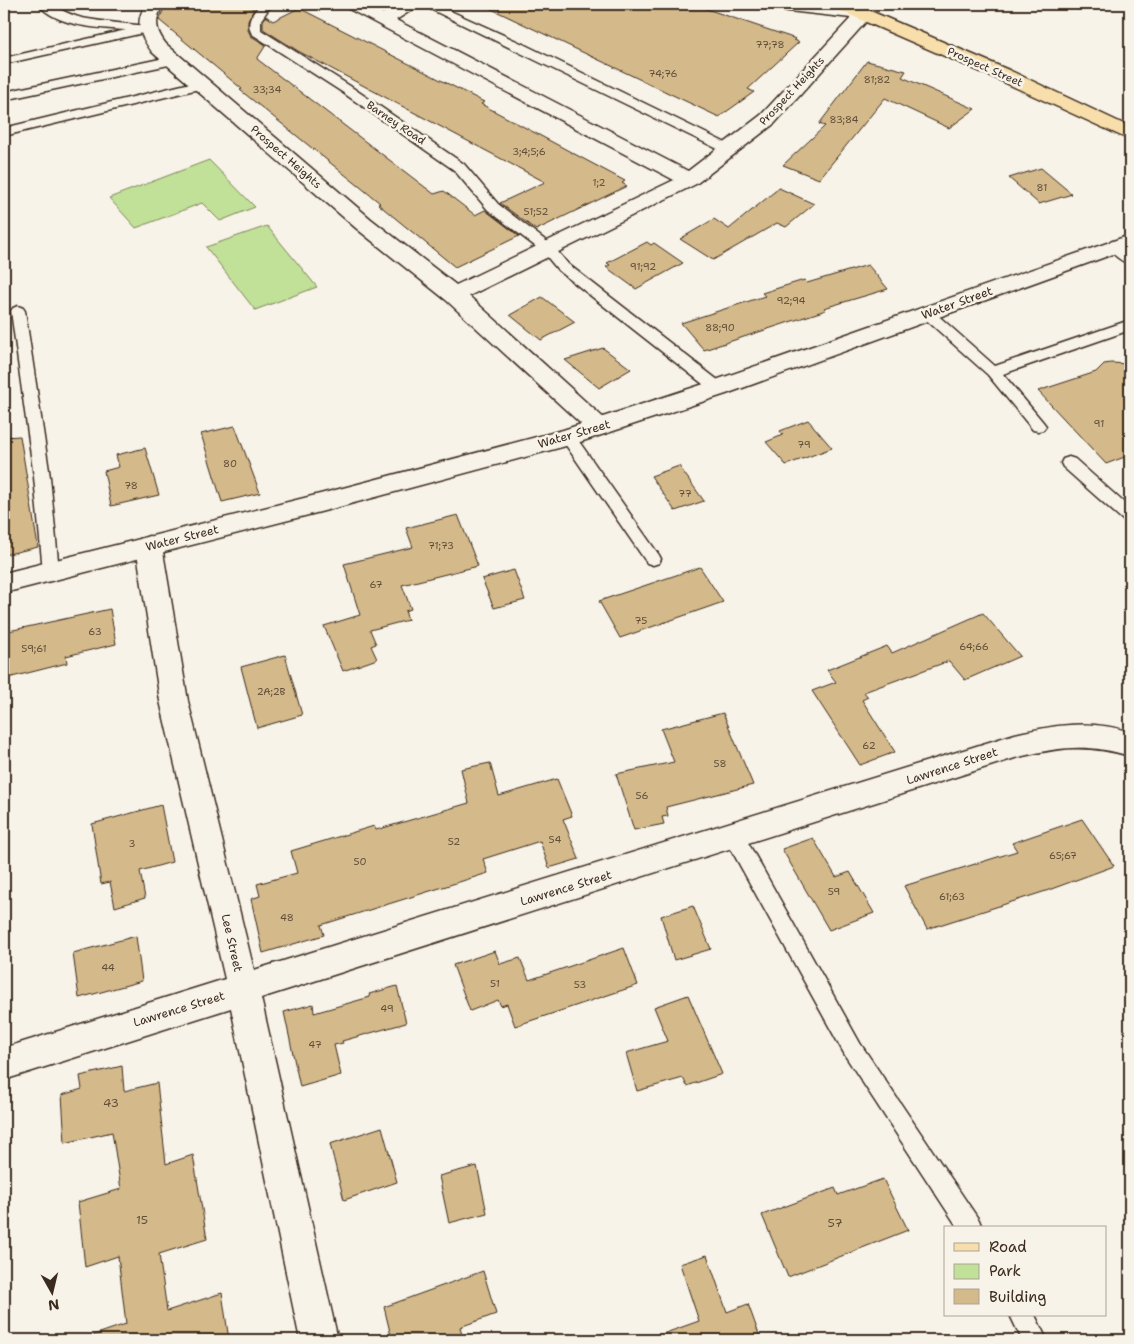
<svg xmlns="http://www.w3.org/2000/svg" width="1134" height="1344" viewBox="0 0 1134 1344" font-family="'Shantell Sans',sans-serif">
<style>
.green{fill:#c1e098;stroke:#7e855b}
.building{fill:#d4b98a;stroke:#3b2a1e}
.lines{fill:none;stroke-linecap:round;stroke-linejoin:round}
.service-casing{stroke:#3b2a1e;stroke-width:3}
.minor-casing{stroke:#3b2a1e;stroke-width:3}
.tertiary-casing{stroke:#3b2a1e;stroke-width:3}
.primary-casing{stroke:#3b2a1e;stroke-width:3}
.service{fill:#f7f3e8;fill-rule:evenodd}
.minor{fill:#f7f3e8;fill-rule:evenodd}
.tertiary{fill:#f7f3e8;fill-rule:evenodd}
.primary{fill:#f8deab;fill-rule:evenodd}
.labels{text-anchor:middle;dominant-baseline:central;stroke-width:5;stroke-linejoin:round;paint-order:stroke}
.number-label{font-size:10px;fill:#614e39}
.far-street-label{font-size:11px;fill:#3b2a1e;stroke:#f7f3e8}
.street-label{font-size:12px;fill:#3b2a1e;stroke:#f7f3e8}
.near-number-label{font-size:12px;fill:#614e39}
</style>
<rect width="100%" height="100%" fill="#f7f3e8"/>
<filter id="ink" filterUnits="userSpaceOnUse"><feTurbulence type="fractalNoise" baseFrequency=".02" numOctaves="2"/><feDisplacementMap in="SourceGraphic" scale="10" xChannelSelector="R" yChannelSelector="G"/><feConvolveMatrix kernelMatrix="1 2 1 2 8 2 1 2 1" color-interpolation-filters="sRGB"/></filter>
<g filter="url(#ink)">
<path class="green" d="M 209,160 L 255,207 L 220,221 L 202,203 L 136,228 L 109,198 Z
M 267,226 L 317,287 L 255,310 L 206,247 Z"/>
<path class="building" d="M 166,4 L 245,4 L 254,9 L 248,21 L 248,30 L 251,36 L 266,45 L 257,59 L 434,194 L 444,191 L 475,215 L 485,210 L 519,236 L 455,267 L 378,204 L 380,203 L 240,90 L 242,89 L 159,20 Z
M 481,4 L 692,4 L 796,39 L 794,40 L 799,42 L 748,89 L 754,92 L 719,117 Z
M 299,8 L 484,102 L 481,104 L 625,181 L 622,183 L 627,186 L 536,230 L 500,203 L 545,182 L 298,51 L 263,29 L 263,21 L 266,16 L 273,21 Z
M 867,61 L 906,71 L 902,77 L 975,109 L 949,128 L 885,98 L 819,179 L 783,165 L 825,126 L 819,124 Z
M 1041,168 L 1072,194 L 1039,204 L 1009,178 Z
M 779,188 L 814,204 L 786,227 L 777,223 L 713,260 L 680,239 L 714,219 L 729,229 Z
M 647,242 L 651,245 L 654,243 L 683,263 L 636,289 L 606,267 L 610,265 L 607,263 Z
M 868,265 L 888,289 L 824,308 L 826,310 L 704,350 L 681,323 L 765,296 L 762,293 L 804,280 L 807,283 Z
M 542,297 L 575,322 L 541,340 L 510,315 Z
M 603,348 L 631,369 L 599,388 L 565,360 Z
M 1111,363 L 1130,364 L 1130,455 L 1106,464 L 1038,391 L 1096,372 L 1104,364 Z
M 808,420 L 832,448 L 786,465 L 766,442 L 783,435 L 780,431 Z
M 235,426 L 260,493 L 222,502 L 201,434 Z
M 20,436 L 38,547 L 4,555 L 4,437 Z
M 145,448 L 159,495 L 111,506 L 104,471 L 119,467 L 116,455 Z
M 679,466 L 704,501 L 675,511 L 651,476 Z
M 458,515 L 478,566 L 402,585 L 411,609 L 405,611 L 408,620 L 370,630 L 376,644 L 371,646 L 377,659 L 343,671 L 324,626 L 360,615 L 344,564 L 413,547 L 406,528 Z
M 700,567 L 723,602 L 620,638 L 599,601 Z
M 514,570 L 525,600 L 494,608 L 482,579 Z
M 110,609 L 116,644 L 66,656 L 67,663 L 4,679 L 4,632 Z
M 983,613 L 1020,656 L 965,680 L 949,661 L 864,692 L 868,697 L 862,700 L 895,752 L 860,765 L 812,691 L 836,682 L 827,670 L 887,646 L 892,653 Z
M 285,655 L 302,715 L 257,728 L 241,667 Z
M 723,713 L 753,785 L 666,807 L 668,816 L 662,817 L 664,824 L 634,830 L 616,774 L 674,762 L 661,729 Z
M 490,763 L 499,796 L 557,779 L 572,816 L 563,819 L 579,859 L 549,868 L 540,841 L 483,859 L 488,873 L 321,925 L 324,935 L 263,953 L 251,899 L 260,896 L 257,884 L 297,873 L 291,851 L 374,826 L 376,830 L 469,803 L 461,769 Z
M 161,805 L 172,862 L 140,871 L 145,898 L 115,907 L 110,882 L 101,884 L 92,824 Z
M 1082,819 L 1114,866 L 1046,891 L 927,929 L 904,886 L 1017,851 L 1012,843 Z
M 813,838 L 836,877 L 850,872 L 874,913 L 829,930 L 782,849 Z
M 693,906 L 711,949 L 674,960 L 661,916 Z
M 136,936 L 142,981 L 79,998 L 73,953 Z
M 624,948 L 638,985 L 515,1026 L 507,1004 L 501,1006 L 498,1000 L 470,1011 L 453,965 L 495,951 L 500,964 L 520,958 L 529,980 Z
M 397,986 L 406,1023 L 342,1041 L 343,1043 L 334,1045 L 341,1075 L 300,1087 L 284,1012 L 313,1004 L 314,1013 L 370,997 L 369,994 Z
M 688,995 L 722,1074 L 687,1086 L 683,1078 L 637,1091 L 626,1053 L 668,1041 L 654,1007 Z
M 122,1066 L 124,1091 L 157,1083 L 166,1164 L 193,1155 L 207,1239 L 159,1254 L 167,1311 L 222,1293 L 229,1340 L 95,1340 L 94,1335 L 126,1324 L 118,1256 L 85,1267 L 78,1202 L 121,1189 L 112,1132 L 65,1143 L 62,1095 L 82,1089 L 80,1076 Z
M 382,1127 L 397,1182 L 344,1200 L 330,1144 Z
M 477,1166 L 487,1213 L 449,1223 L 439,1176 Z
M 883,1179 L 908,1230 L 788,1277 L 762,1215 L 835,1188 L 838,1195 Z
M 707,1255 L 727,1312 L 748,1304 L 761,1340 L 658,1340 L 657,1336 L 699,1321 L 680,1264 Z
M 483,1271 L 496,1314 L 460,1327 L 463,1340 L 392,1340 L 384,1307 Z"/>
<g class="lines">
<defs>
<path id="service" d="M 38,4 C 54,3 65,14 82,18 C 104,22 126,24 148,26 L 154,29 L 148,32 L 4,64 L 4,58 L 126,30 C 98,28 57,27 38,4 Z
M 260,4 L 272,4 L 261,20 L 261,30 L 350,86 L 464,164 L 498,204 L 554,247 L 568,264 L 723,384 L 725,388 L 723,392 L 713,392 L 558,270 L 544,253 L 488,210 L 454,170 L 342,92 L 252,34 C 245,22 253,13 260,4 Z
M 420,4 L 435,4 L 521,43 L 734,147 L 736,150 L 734,153 L 726,153 Z
M 174,56 L 178,57 L 180,60 L 178,63 L 4,100 L 4,92 Z
M 203,80 L 207,81 L 209,84 L 207,87 L 4,136 L 4,128 Z
M 1114,243 L 1119,244 L 1130,253 L 1130,264 C 1122,262 1112,254 1107,247 Z
M 18,306 L 23,308 L 25,311 L 50,477 L 59,571 L 57,575 L 51,577 L 45,575 L 43,571 L 34,477 L 11,311 L 13,308 Z
M 928,309 L 933,311 L 995,366 L 1130,320 L 1130,330 L 1003,374 L 1043,422 L 1046,426 L 1043,430 L 1038,431 L 1033,430 L 988,375 L 923,317 L 921,314 L 923,311 Z
M 568,432 L 573,433 L 659,555 L 661,559 L 659,563 L 653,565 L 647,563 L 563,441 L 560,437 L 563,433 Z
M 1069,457 L 1075,459 L 1130,508 L 1130,523 L 1124,521 L 1063,467 L 1061,463 L 1063,459 Z
M 734,828 L 741,830 L 860,1043 L 979,1220 L 982,1228 L 958,1228 L 846,1057 L 727,842 L 724,836 L 727,830 Z
M 1010,1315 L 1035,1315 L 1047,1340 L 1022,1340 Z"/>
<path id="minor" d="M 146,4 L 164,4 C 154,19 155,30 166,44 L 371,219 L 456,285 L 674,180 L 347,8 L 344,4 L 366,4 L 383,13 L 397,4 L 418,4 L 415,8 L 396,20 L 688,171 L 761,115 L 851,18 L 771,9 L 765,8 L 762,4 L 818,4 L 864,9 L 870,10 L 873,14 L 775,123 L 696,184 L 469,296 L 607,421 L 611,427 L 607,433 L 599,435 L 591,433 L 446,300 L 357,229 L 152,52 C 140,35 134,23 146,4 Z
M 149,536 L 158,539 L 162,546 L 188,701 L 254,970 L 1015,734 C 1055,725 1091,719 1130,732 L 1130,756 C 1086,743 1059,747 1015,758 L 261,998 L 338,1340 L 300,1340 L 231,1008 L 4,1080 L 4,1048 L 225,979 L 160,701 L 136,546 L 140,539 Z"/>
<path id="tertiary" d="M 1130,235 L 1130,248 L 726,394 L 577,443 L 324,511 L 4,593 L 4,573 L 324,493 L 563,430 L 710,382 Z"/>
<path id="primary" d="M 831,4 L 854,4 L 1011,71 L 1130,127 L 1130,140 L 997,79 L 834,8 Z"/>
</defs>
<use href="#service" class="service-casing"/>
<use href="#minor" class="minor-casing"/>
<use href="#tertiary" class="tertiary-casing"/>
<use href="#primary" class="primary-casing"/>
<use href="#service" class="service"/>
<use href="#minor" class="minor"/>
<use href="#tertiary" class="tertiary"/>
<use href="#primary" class="primary"/>
</g>
</g>
<g class="labels">
<g class="number-label">
<text x="770" y="44">77;78</text>
<text x="663" y="73">74;76</text>
<text x="877" y="79">81;82</text>
<text x="267" y="89">33;34</text>
<text x="844" y="119">83;84</text>
<text x="529" y="151">3;4;5;6</text>
<text x="599" y="182">1;2</text>
<text x="1042" y="187">81</text>
<text x="536" y="211">51;52</text>
<text x="643" y="266">91;92</text>
<text x="791" y="300">92;94</text>
<text x="720" y="327">88;90</text>
<text x="1099" y="423">91</text>
<text x="804" y="444">79</text>
<text x="230" y="463">80</text>
<text x="131" y="485">78</text>
<text x="685" y="493">77</text>
<text x="441" y="545">71;73</text>
<text x="376" y="584">67</text>
<text x="641" y="620">75</text>
<text x="95" y="631">63</text>
<text x="974" y="646">64;66</text>
<text x="34" y="648">59;61</text>
<text x="271" y="691">2A;2B</text>
<text x="869" y="745">62</text>
<text x="720" y="763">58</text>
<text x="642" y="795">56</text>
<text x="555" y="839">54</text>
<text x="454" y="841">52</text>
<text x="132" y="843">3</text>
<text x="1063" y="855">65;67</text>
<text x="360" y="861">50</text>
<text x="834" y="891">59</text>
<text x="952" y="896">61;63</text>
<text x="287" y="917">48</text>
<text x="108" y="967">44</text>
<text x="495" y="983">51</text>
<text x="580" y="984">53</text>
<text x="387" y="1008">49</text>
<text x="315" y="1044">47</text>
</g>
<g class="far-street-label">
<text transform="translate(985 67) rotate(24)">Prospect Street</text>
<text transform="translate(792 91) rotate(-47)">Prospect Heights</text>
<text transform="translate(396 123) rotate(34)">Barney Road</text>
<text transform="translate(286 157) rotate(41)">Prospect Heights</text>
</g>
<g class="street-label">
<text transform="translate(957 303) rotate(-20)">Water Street</text>
<text transform="translate(574 434) rotate(-16)">Water Street</text>
<text transform="translate(182 538) rotate(-14)">Water Street</text>
<text transform="translate(952 766) rotate(-18)">Lawrence Street</text>
<text transform="translate(566 888) rotate(-17)">Lawrence Street</text>
<text transform="translate(232 943) rotate(77)">Lee Street</text>
<text transform="translate(179 1009) rotate(-17)">Lawrence Street</text>
</g>
<g class="near-number-label">
<text x="111" y="1103">43</text>
<text x="142" y="1220">15</text>
<text x="835" y="1223">57</text>
</g>
</g>
<rect width="1134" height="1344" fill="none" stroke="#f7f3e8" stroke-width="20"/>
<rect x="10" y="10" width="1114" height="1324" fill="none" stroke="#3b2a1e" stroke-width="2" filter="url(#ink)"/>
<rect x="944" y="1226" width="162" height="90" fill="#f7f3e8" stroke="#aca397"/>
<rect x="954" y="1243" width="25" height="8" fill="#f8deab" stroke="#aca397"/>
<text x="989" y="1252" font-size="15" fill="#3b2a1e">Road</text>
<rect x="954" y="1264" width="25" height="15" fill="#c1e098" stroke="#aca397"/>
<text x="989" y="1276" font-size="15" fill="#3b2a1e">Park</text>
<rect x="954" y="1289" width="25" height="15" fill="#d4b98a" stroke="#aca397"/>
<text x="989" y="1302" font-size="15" fill="#3b2a1e">Building</text>
<g transform="translate(52 1292) rotate(172)" stroke="#f7f3e8" stroke-width="4" paint-order="stroke">
<path d="M0-4L9 19L0 12L-9 19Z" fill="#3b2a1e"/>
<text y="-8" font-size="14" font-weight="bold" text-anchor="middle" fill="#3b2a1e">N</text>
</g>
</svg>
